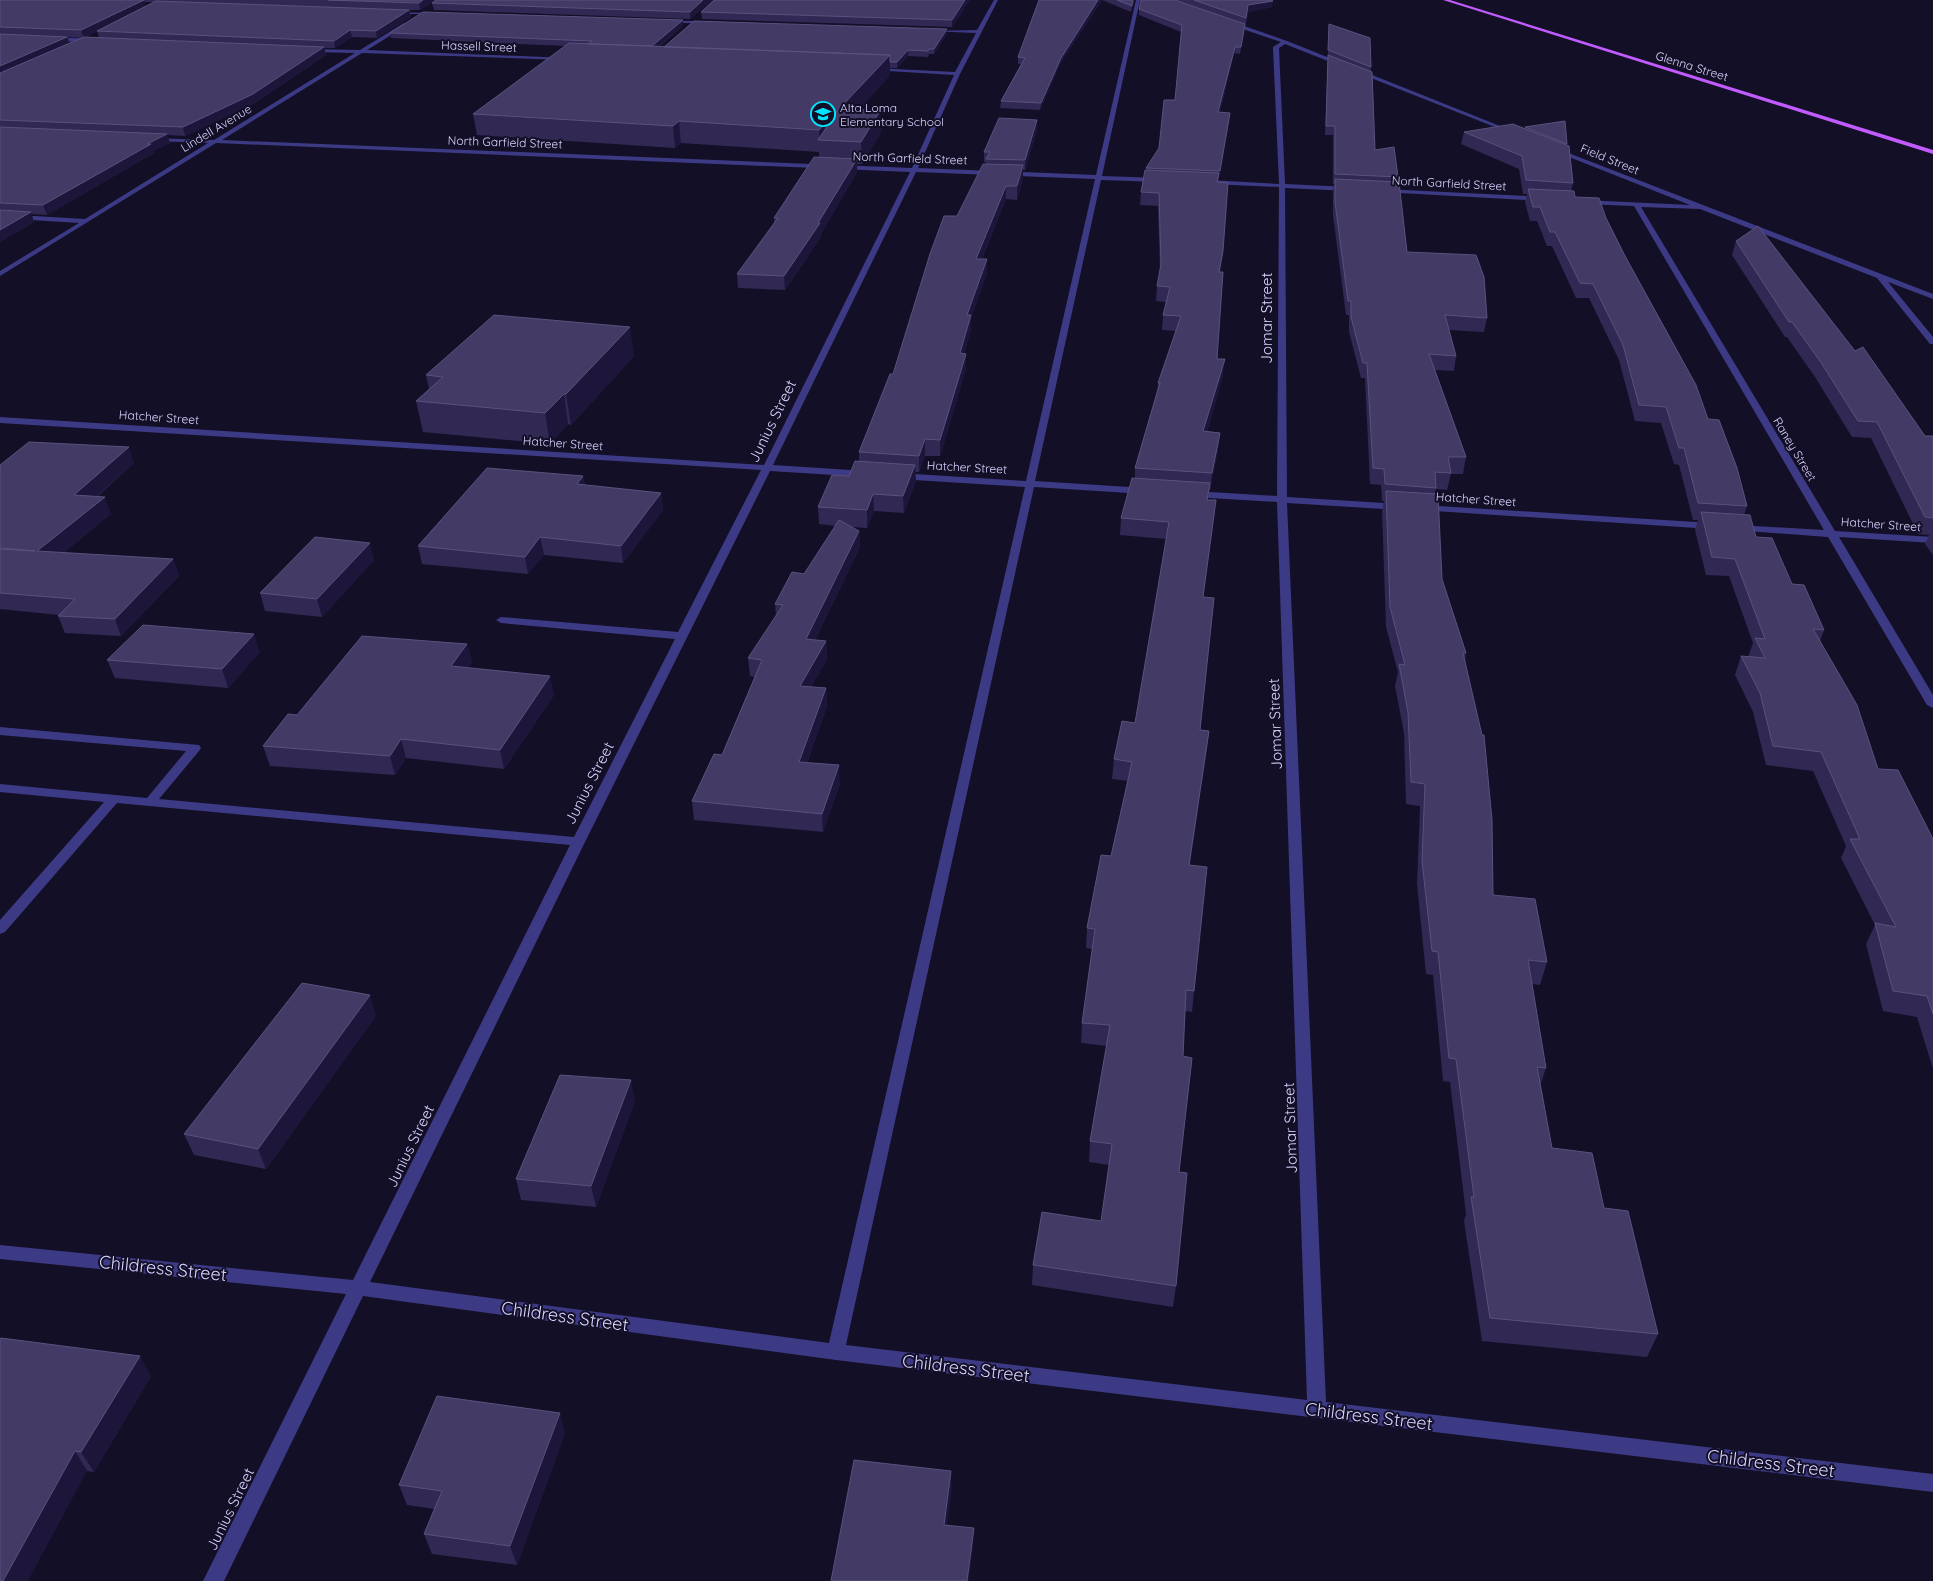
<svg xmlns="http://www.w3.org/2000/svg" width="1933" height="1581" viewBox="0 0 1933 1581" font-family="Quicksand,sans-serif">
<style>
.lines{fill:none;stroke-linecap:round;stroke-linejoin:round}
.minor{fill:#3d3a85;fill-rule:evenodd}
.major{fill:#c25bff;fill-rule:evenodd}
.wall{fill:#312854;fill-rule:evenodd}
.shaded-wall{fill:#1d163a}
.building{fill:#433a66;stroke:#5a527e}
.labels{text-anchor:middle;dominant-baseline:central;stroke-width:4;stroke-linejoin:round;paint-order:stroke}
.far-street-label{font-size:12px;fill:#d9d4ff;stroke:#130f26}
.far-poi-label{font-size:12px;fill:#d9d4ff;stroke:#130f26;text-anchor:start}
.street-label{font-size:15px;fill:#d9d4ff;stroke:#130f26}
.near-street-label{font-size:18px;fill:#d9d4ff;stroke:#130f26}
</style>
<rect width="100%" height="100%" fill="#130f26"/>
<g class="lines">
<path class="minor" d="M 994,0 L 998,0 L 960,74 L 918,168 L 1096,175 L 1136,0 L 1140,0 L 1102,176 L 1159,178 L 1162,180 L 1159,182 L 1101,180 L 1035,481 L 1145,488 L 1150,491 L 1145,494 L 1034,487 L 846,1345 L 1307,1400 L 1277,502 L 1193,497 L 1188,494 L 1193,491 L 1277,496 L 1279,187 L 1209,184 L 1206,182 L 1209,180 L 1279,184 L 1273,47 L 1281,42 L 1228,24 L 1230,21 L 1287,41 L 1515,132 L 1510,133 L 1285,44 L 1279,48 L 1285,184 L 1349,187 L 1352,189 L 1349,191 L 1285,188 L 1287,497 L 1400,504 L 1405,507 L 1400,510 L 1287,503 L 1326,1402 L 1933,1474 L 1933,1492 L 836,1360 L 363,1296 L 224,1581 L 203,1581 L 346,1294 L 0,1259 L 0,1245 L 353,1280 L 570,845 L 117,803 L 5,932 L 0,934 L 0,920 L 104,802 L 0,792 L 0,784 L 147,798 L 186,751 L 0,735 L 0,727 L 199,745 L 201,748 L 199,751 L 159,799 L 574,837 L 675,639 L 501,623 L 496,620 L 501,617 L 678,632 L 761,470 L 0,423 L 0,417 L 764,465 L 910,172 L 216,143 L 0,276 L 0,271 L 79,223 L 0,218 L 0,214 L 85,219 L 208,143 L 152,141 L 150,138 L 214,140 L 355,53 L 310,52 L 308,49 L 360,50 L 404,23 L 406,26 L 367,50 L 568,58 L 565,60 L 362,53 L 222,140 L 912,168 L 954,75 L 871,70 L 874,68 L 955,72 L 976,33 L 927,31 L 977,30 ZM 916,172 L 1095,179 L 1026,481 L 898,473 L 893,476 L 898,479 L 1025,487 L 829,1343 L 370,1282 L 585,842 L 770,471 L 866,477 L 871,474 L 866,471 L 773,465 Z
M 393,12 L 435,13 L 437,14 L 391,14 Z
M 668,21 L 708,21 L 711,23 L 666,23 Z
M 52,37 L 92,39 L 95,41 L 92,43 L 50,40 Z
M 1554,149 L 1558,149 L 1933,294 L 1933,299 L 1888,282 L 1933,337 L 1933,344 L 1930,344 L 1877,278 L 1700,209 L 1641,207 L 1835,531 L 1933,537 L 1933,543 L 1839,537 L 1933,695 L 1933,708 L 1927,705 L 1828,537 L 1733,530 L 1732,528 L 1737,525 L 1824,530 L 1634,206 L 1583,204 L 1580,202 L 1583,200 L 1690,205 L 1554,151 Z
M 1384,189 L 1544,197 L 1547,199 L 1544,201 L 1382,192 L 1382,190 Z
M 1422,505 L 1712,523 L 1717,526 L 1712,529 L 1419,510 L 1417,508 Z"/>
<path class="major" d="M 1443,0 L 1450,0 L 1933,150 L 1933,154 Z"/>
</g>
<path class="wall" d="M 0,0 L 712,0 L 690,19 L 434,10 L 432,3 L 436,0 L 420,10 L 410,10 L 411,17 L 377,38 L 352,37 L 335,48 L 324,48 L 326,55 L 255,103 L 185,136 L 167,135 L 170,143 L 153,151 L 154,153 L 47,215 L 31,214 L 34,222 L 0,242 ZM 144,2 L 154,2 L 145,7 ZM 97,31 L 99,38 L 86,37 ZM 68,37 L 82,38 L 69,43 Z
M 714,0 L 970,0 L 952,27 L 702,19 L 701,12 Z
M 1039,0 L 1134,0 L 1131,12 L 1102,0 L 1060,64 L 1040,110 L 1000,108 L 1001,101 L 1021,64 L 1018,64 L 1018,57 Z
M 1176,0 L 1271,0 L 1272,7 L 1248,12 L 1246,24 Z
M 1139,9 L 1245,24 L 1240,54 L 1234,53 L 1220,112 L 1229,121 L 1218,182 L 1223,251 L 1220,272 L 1217,359 L 1223,375 L 1207,432 L 1220,433 L 1218,449 L 1210,490 L 1209,490 L 1208,500 L 1214,517 L 1203,597 L 1200,730 L 1209,731 L 1190,865 L 1194,991 L 1192,1012 L 1185,1011 L 1183,1056 L 1179,1172 L 1176,1286 L 1173,1307 L 1032,1285 L 1033,1265 L 1101,1221 L 1109,1165 L 1089,1162 L 1090,1141 L 1107,1046 L 1081,1043 L 1082,1023 L 1092,949 L 1086,948 L 1087,928 L 1111,856 L 1128,781 L 1112,779 L 1114,759 L 1135,723 L 1166,539 L 1120,535 L 1121,518 L 1135,478 L 1135,468 L 1157,390 L 1158,383 L 1176,331 L 1162,330 L 1163,315 L 1166,302 L 1156,301 L 1157,286 L 1160,271 L 1158,206 L 1140,205 L 1141,192 L 1146,168 L 1159,148 L 1175,100 L 1181,32 L 1139,15 Z
M 1329,24 L 1371,67 L 1371,71 L 1375,150 L 1398,177 L 1397,182 L 1407,252 L 1487,318 L 1484,332 L 1449,330 L 1456,356 L 1454,371 L 1435,370 L 1466,457 L 1463,474 L 1451,474 L 1447,490 L 1436,489 L 1435,494 L 1442,579 L 1466,653 L 1465,661 L 1493,895 L 1547,962 L 1540,985 L 1532,984 L 1546,1068 L 1540,1086 L 1552,1148 L 1604,1208 L 1658,1334 L 1647,1357 L 1482,1341 L 1464,1221 L 1466,1214 L 1450,1082 L 1443,1081 L 1433,975 L 1426,974 L 1417,884 L 1420,806 L 1406,804 L 1404,733 L 1395,686 L 1398,672 L 1386,627 L 1382,511 L 1384,501 L 1382,501 L 1381,485 L 1370,484 L 1365,378 L 1361,378 L 1349,332 L 1349,315 L 1346,315 L 1333,215 L 1333,192 L 1334,184 L 1333,184 L 1333,135 L 1325,135 Z
M 683,26 L 659,47 L 947,34 L 934,54 L 929,54 L 928,57 L 908,56 L 897,68 L 890,68 L 890,75 L 859,110 L 880,111 L 881,132 L 862,164 L 857,164 L 857,172 L 821,234 L 821,237 L 785,290 L 738,288 L 737,274 L 774,223 L 774,218 L 819,157 L 819,152 L 681,143 L 675,148 L 477,135 L 473,114 L 565,46 L 391,38 L 390,33 Z
M 1525,127 L 1567,144 L 1573,183 L 1571,191 L 1575,197 L 1606,218 L 1708,419 L 1747,506 L 1744,515 L 1756,537 L 1792,584 L 1824,630 L 1820,641 L 1878,769 L 1933,839 L 1933,1069 L 1917,1017 L 1883,1011 L 1866,944 L 1875,925 L 1841,858 L 1846,846 L 1813,771 L 1766,765 L 1753,712 L 1735,675 L 1741,656 L 1748,657 L 1753,643 L 1729,576 L 1706,575 L 1695,530 L 1698,520 L 1693,520 L 1679,465 L 1674,464 L 1661,423 L 1635,421 L 1619,360 L 1589,298 L 1576,298 L 1552,246 L 1547,246 L 1537,221 L 1530,221 L 1525,202 L 1527,194 L 1523,194 L 1519,169 L 1461,144 L 1464,132 L 1525,129 Z
M 1037,130 L 1025,170 L 1023,170 L 1023,178 L 1017,200 L 1006,199 L 982,259 L 987,259 L 987,273 L 971,318 L 971,329 L 964,354 L 966,369 L 940,456 L 925,456 L 919,472 L 915,472 L 916,481 L 904,513 L 874,511 L 867,528 L 851,527 L 859,531 L 860,547 L 815,640 L 826,641 L 827,659 L 811,687 L 826,688 L 827,706 L 807,763 L 840,784 L 823,832 L 694,820 L 692,801 L 722,755 L 755,677 L 750,676 L 748,658 L 776,616 L 775,604 L 804,574 L 836,526 L 819,524 L 818,507 L 849,476 L 859,461 L 859,452 L 893,374 L 957,216 L 986,164 L 986,162 L 984,162 L 984,152 Z
M 1736,241 L 1855,351 L 1925,436 L 1933,436 L 1933,555 L 1925,544 L 1929,535 L 1918,534 L 1871,438 L 1852,437 L 1815,377 L 1787,337 L 1785,337 L 1732,255 Z
M 634,356 L 571,425 L 568,424 L 550,444 L 423,432 L 416,401 L 429,389 L 426,375 Z
M 134,463 L 97,497 L 111,514 L 63,553 L 173,559 L 179,576 L 121,636 L 65,633 L 58,616 L 59,615 L 0,609 L 0,465 Z
M 583,476 L 585,485 L 661,493 L 663,510 L 623,563 L 544,555 L 528,574 L 422,564 L 418,546 Z
M 374,560 L 322,617 L 265,611 L 260,593 Z
M 467,644 L 472,662 L 468,668 L 554,695 L 504,769 L 406,758 L 395,775 L 270,766 L 263,746 L 297,715 Z
M 260,652 L 228,688 L 115,678 L 107,660 Z
M 376,1016 L 266,1169 L 194,1155 L 184,1134 Z
M 635,1101 L 596,1207 L 521,1200 L 516,1179 Z
M 1,1338 L 151,1376 L 94,1472 L 87,1471 Z
M 565,1433 L 517,1565 L 432,1554 L 424,1534 L 434,1509 L 407,1505 L 399,1485 Z"/>
<path class="shaded-wall" d="M 144,0 L 146,8 L 84,38 L 81,30 Z
M 423,0 L 436,0 L 420,10 L 419,3 Z
M 703,0 L 712,0 L 690,19 L 690,12 Z
M 965,0 L 970,0 L 952,27 L 952,20 Z
M 1098,0 L 1102,0 L 1060,64 L 1040,110 L 1041,103 L 1061,58 Z
M 1133,0 L 1134,0 L 1131,12 Z
M 1273,1 L 1272,7 L 1248,12 L 1246,24 L 1248,5 Z
M 409,10 L 411,17 L 377,38 L 376,31 Z
M 683,20 L 683,26 L 646,57 L 646,51 Z
M 947,29 L 947,34 L 934,54 L 934,49 Z
M 350,30 L 352,37 L 335,48 L 334,41 Z
M 67,37 L 70,45 L 0,75 L 0,66 Z
M 324,47 L 326,55 L 255,103 L 185,136 L 183,127 Z
M 1235,47 L 1234,53 L 1218,120 L 1218,112 Z
M 908,50 L 908,56 L 897,68 L 897,62 Z
M 890,55 L 890,75 L 841,130 L 840,108 Z
M 838,110 L 820,140 L 819,130 Z
M 880,111 L 881,132 L 862,164 L 861,142 Z
M 1230,113 L 1229,121 L 1219,179 L 1220,171 Z
M 1037,120 L 1037,130 L 1025,170 L 1025,160 Z
M 679,121 L 681,143 L 675,148 L 673,126 Z
M 167,134 L 170,143 L 153,151 L 154,153 L 47,215 L 43,205 L 147,144 Z
M 857,159 L 857,172 L 821,234 L 821,237 L 785,290 L 784,276 L 818,223 Z
M 1023,165 L 1023,178 L 1017,200 L 1017,186 Z
M 1006,186 L 1006,199 L 976,273 L 976,259 Z
M 31,212 L 34,222 L 0,242 L 0,230 Z
M 1223,251 L 1222,265 L 1218,286 L 1219,272 Z
M 987,259 L 987,273 L 971,318 L 971,329 L 960,369 L 960,353 L 967,315 Z
M 630,327 L 634,356 L 571,425 L 566,394 Z
M 966,354 L 966,369 L 940,456 L 940,440 Z
M 1225,359 L 1223,375 L 1202,448 L 1203,431 Z
M 564,394 L 568,424 L 550,444 L 545,413 Z
M 1220,433 L 1218,449 L 1210,490 L 1212,473 Z
M 925,439 L 925,456 L 919,472 L 919,456 Z
M 129,447 L 134,463 L 80,511 L 74,495 Z
M 915,465 L 916,481 L 904,513 L 903,496 Z
M 583,476 L 586,493 L 577,484 Z
M 661,493 L 663,510 L 623,563 L 621,546 Z
M 873,494 L 874,511 L 867,528 L 867,510 Z
M 105,497 L 111,514 L 44,568 L 37,551 Z
M 1216,500 L 1214,517 L 1201,615 L 1203,597 Z
M 859,531 L 860,547 L 807,656 L 806,639 Z
M 540,537 L 544,555 L 528,574 L 525,557 Z
M 370,543 L 374,560 L 322,617 L 317,599 Z
M 173,559 L 179,576 L 121,636 L 115,619 Z
M 254,634 L 260,652 L 228,688 L 222,669 Z
M 826,641 L 827,659 L 801,704 L 800,686 Z
M 467,644 L 472,662 L 456,685 L 451,666 Z
M 550,676 L 554,695 L 504,769 L 500,750 Z
M 826,688 L 827,706 L 801,780 L 799,762 Z
M 1209,731 L 1207,750 L 1187,885 L 1189,865 Z
M 401,739 L 406,758 L 395,775 L 390,756 Z
M 839,765 L 840,784 L 823,832 L 822,814 Z
M 370,995 L 376,1016 L 266,1169 L 258,1149 Z
M 631,1080 L 635,1101 L 596,1207 L 591,1186 Z
M 140,1356 L 151,1376 L 94,1472 L 81,1452 Z
M 560,1413 L 565,1433 L 517,1565 L 510,1546 Z
M 75,1451 L 87,1471 L 28,1581 L 3,1581 Z
M 951,1471 L 952,1491 L 944,1545 L 944,1525 Z
M 974,1528 L 973,1548 L 969,1581 L 967,1581 Z"/>
<path class="building" d="M 0,0 L 144,0 L 81,30 L 0,27 Z
M 328,0 L 423,0 L 419,3 Z
M 436,0 L 703,0 L 690,12 L 432,3 Z
M 714,0 L 965,0 L 952,20 L 701,12 Z
M 1039,0 L 1098,0 L 1061,58 L 1041,103 L 1001,101 L 1025,58 L 1018,57 Z
M 1117,0 L 1133,0 L 1132,6 Z
M 1141,0 L 1175,0 L 1245,24 L 1241,47 L 1235,47 L 1218,112 L 1230,113 L 1220,171 L 1146,168 L 1159,148 L 1164,100 L 1175,100 L 1182,25 L 1139,9 Z
M 1194,0 L 1271,0 L 1273,1 L 1248,5 L 1246,18 Z
M 156,1 L 409,10 L 376,31 L 350,30 L 334,41 L 97,31 Z
M 423,12 L 683,20 L 652,46 L 588,44 L 592,41 L 390,33 Z
M 694,21 L 947,29 L 934,49 L 929,49 L 928,51 L 908,50 L 897,62 L 890,62 L 890,55 L 664,47 Z
M 1329,24 L 1370,38 L 1371,67 L 1328,50 Z
M 0,34 L 67,37 L 0,66 Z
M 84,37 L 324,47 L 253,94 L 183,127 L 0,120 L 0,73 Z
M 569,43 L 890,55 L 840,108 L 880,111 L 861,142 L 818,140 L 838,110 L 819,130 L 679,121 L 673,126 L 473,114 Z
M 1328,55 L 1372,72 L 1375,150 L 1394,147 L 1398,177 L 1335,174 L 1335,126 L 1326,126 Z
M 999,118 L 1037,120 L 1025,160 L 986,159 L 990,152 L 984,152 Z
M 1565,121 L 1567,144 L 1525,127 Z
M 1513,124 L 1569,146 L 1573,183 L 1526,180 L 1522,156 L 1464,132 Z
M 0,127 L 167,134 L 147,144 L 151,144 L 43,205 L 0,203 Z
M 814,157 L 857,159 L 818,223 L 820,223 L 784,276 L 737,274 L 778,218 L 774,218 Z
M 983,164 L 1023,165 L 1017,186 L 1006,186 L 976,259 L 987,259 L 967,315 L 971,315 L 960,353 L 966,354 L 940,440 L 925,439 L 919,456 L 859,452 L 890,374 L 893,374 L 930,254 L 944,216 L 957,216 Z
M 1145,170 L 1219,173 L 1217,182 L 1228,183 L 1223,251 L 1219,272 L 1223,272 L 1217,359 L 1225,359 L 1203,431 L 1220,433 L 1212,473 L 1135,468 L 1160,383 L 1158,383 L 1181,316 L 1163,315 L 1170,287 L 1157,286 L 1161,264 L 1159,193 L 1141,192 Z
M 1335,179 L 1399,182 L 1407,252 L 1476,255 L 1484,277 L 1487,318 L 1445,315 L 1456,356 L 1429,354 L 1466,457 L 1448,457 L 1451,473 L 1435,472 L 1436,488 L 1385,484 L 1384,469 L 1373,468 L 1367,363 L 1363,363 L 1351,317 L 1351,301 L 1348,301 L 1335,202 Z
M 1528,189 L 1574,191 L 1575,197 L 1599,198 L 1606,218 L 1625,256 L 1696,385 L 1708,419 L 1719,420 L 1737,468 L 1747,506 L 1698,503 L 1684,448 L 1679,448 L 1666,407 L 1639,405 L 1623,345 L 1593,284 L 1580,283 L 1555,232 L 1550,232 L 1540,207 L 1533,207 Z
M 0,210 L 31,212 L 0,230 Z
M 1758,226 L 1855,351 L 1863,347 L 1925,436 L 1933,436 L 1933,518 L 1925,517 L 1877,422 L 1858,421 L 1820,361 L 1792,322 L 1789,322 L 1736,241 Z
M 494,315 L 630,327 L 566,394 L 564,394 L 545,413 L 416,401 L 443,377 L 426,375 Z
M 29,442 L 129,447 L 74,495 L 105,497 L 37,551 L 173,559 L 115,619 L 58,616 L 75,599 L 0,593 L 0,549 L 35,551 L 0,548 L 0,465 Z
M 855,461 L 915,465 L 903,496 L 873,494 L 867,510 L 818,507 L 832,475 L 849,476 Z
M 487,468 L 583,476 L 577,484 L 661,493 L 621,546 L 540,537 L 525,557 L 418,546 Z
M 1132,478 L 1210,483 L 1207,500 L 1216,500 L 1203,597 L 1214,598 L 1200,730 L 1209,731 L 1189,865 L 1207,867 L 1194,991 L 1186,990 L 1183,1056 L 1192,1058 L 1179,1172 L 1187,1173 L 1176,1286 L 1033,1265 L 1042,1212 L 1101,1221 L 1112,1144 L 1090,1141 L 1110,1025 L 1082,1023 L 1095,929 L 1087,928 L 1101,855 L 1111,856 L 1132,762 L 1114,759 L 1122,721 L 1135,723 L 1169,522 L 1121,518 Z
M 1386,491 L 1438,494 L 1442,579 L 1466,653 L 1463,653 L 1482,735 L 1484,735 L 1492,820 L 1493,895 L 1535,899 L 1547,962 L 1528,960 L 1546,1068 L 1537,1067 L 1552,1148 L 1592,1153 L 1604,1208 L 1628,1211 L 1658,1334 L 1490,1318 L 1471,1197 L 1474,1197 L 1456,1059 L 1449,1058 L 1438,952 L 1432,951 L 1422,861 L 1425,784 L 1411,782 L 1408,712 L 1399,664 L 1405,665 L 1390,607 Z
M 1701,512 L 1750,515 L 1756,537 L 1772,538 L 1792,584 L 1804,585 L 1824,630 L 1813,629 L 1857,705 L 1878,769 L 1898,770 L 1933,839 L 1933,1014 L 1927,996 L 1893,991 L 1875,923 L 1896,927 L 1850,839 L 1860,839 L 1821,752 L 1773,746 L 1760,693 L 1741,656 L 1765,658 L 1755,638 L 1765,639 L 1735,559 L 1712,557 Z
M 839,520 L 859,531 L 806,639 L 826,641 L 800,686 L 826,688 L 799,762 L 839,765 L 822,814 L 692,801 L 714,754 L 722,755 L 762,660 L 748,658 L 783,605 L 775,604 L 792,572 L 804,574 Z
M 315,537 L 370,543 L 317,599 L 260,593 Z
M 143,625 L 254,634 L 222,669 L 107,660 Z
M 362,636 L 467,644 L 451,666 L 550,676 L 500,750 L 401,739 L 390,756 L 263,746 L 288,714 L 297,715 Z
M 302,983 L 370,995 L 258,1149 L 184,1134 Z
M 560,1075 L 631,1080 L 591,1186 L 516,1179 Z
M 1,1338 L 140,1356 L 81,1452 L 75,1451 L 3,1581 L 0,1581 L 0,1339 Z
M 437,1396 L 560,1413 L 510,1546 L 424,1534 L 442,1491 L 399,1485 Z
M 854,1460 L 951,1471 L 944,1525 L 974,1528 L 967,1581 L 831,1581 Z"/>
<defs>
<symbol id="school-ring" viewBox="-11 -11 22 22"><circle r="9.5" fill="#130f26" stroke="#00e5ff" stroke-width="1.5"/><path d="M0-5L7-2L0 1L-7-2ZM-4 1L0 2.5L4 1V4Q0 6-4 4Z" fill="#00e5ff"/></symbol>
</defs>
<g fill-rule="evenodd">
<use href="#school-ring" x="809" y="100" width="28" height="28"/>
</g>
<g class="labels">
<g class="far-street-label">
<text transform="translate(479 46) rotate(2)">Hassell Street</text>
<text transform="translate(1692 66) rotate(17)">Glenna Street</text>
<text transform="translate(216 128) rotate(-31)">Lindell Avenue</text>
<text transform="translate(505 142) rotate(2)">North Garfield Street</text>
<text transform="translate(910 158) rotate(2)">North Garfield Street</text>
<text transform="translate(1610 159) rotate(22)">Field Street</text>
<text transform="translate(1449 183) rotate(3)">North Garfield Street</text>
<text transform="translate(159 417) rotate(4)">Hatcher Street</text>
<text transform="translate(563 443) rotate(4)">Hatcher Street</text>
<text transform="translate(1795 449) rotate(59)">Raney Street</text>
<text transform="translate(967 467) rotate(3)">Hatcher Street</text>
<text transform="translate(1476 499) rotate(4)">Hatcher Street</text>
<text transform="translate(1881 524) rotate(4)">Hatcher Street</text>
</g>
<g class="far-poi-label">
<text x="840" y="107">Alta Loma<tspan x="840" dy="14">Elementary School</tspan></text>
</g>
<g class="street-label">
<text transform="translate(1266 318) rotate(-90)">Jomar Street</text>
<text transform="translate(772 421) rotate(-64)">Junius Street</text>
<text transform="translate(1275 724) rotate(-92)">Jomar Street</text>
<text transform="translate(589 783) rotate(-63)">Junius Street</text>
<text transform="translate(1290 1128) rotate(-92)">Jomar Street</text>
<text transform="translate(410 1146) rotate(-64)">Junius Street</text>
<text transform="translate(230 1509) rotate(-64)">Junius Street</text>
</g>
<g class="near-street-label">
<text transform="translate(163 1268) rotate(6)">Childress Street</text>
<text transform="translate(565 1316) rotate(8)">Childress Street</text>
<text transform="translate(966 1368) rotate(7)">Childress Street</text>
<text transform="translate(1369 1416) rotate(7)">Childress Street</text>
<text transform="translate(1771 1463) rotate(7)">Childress Street</text>
</g>
</g>
</svg>
